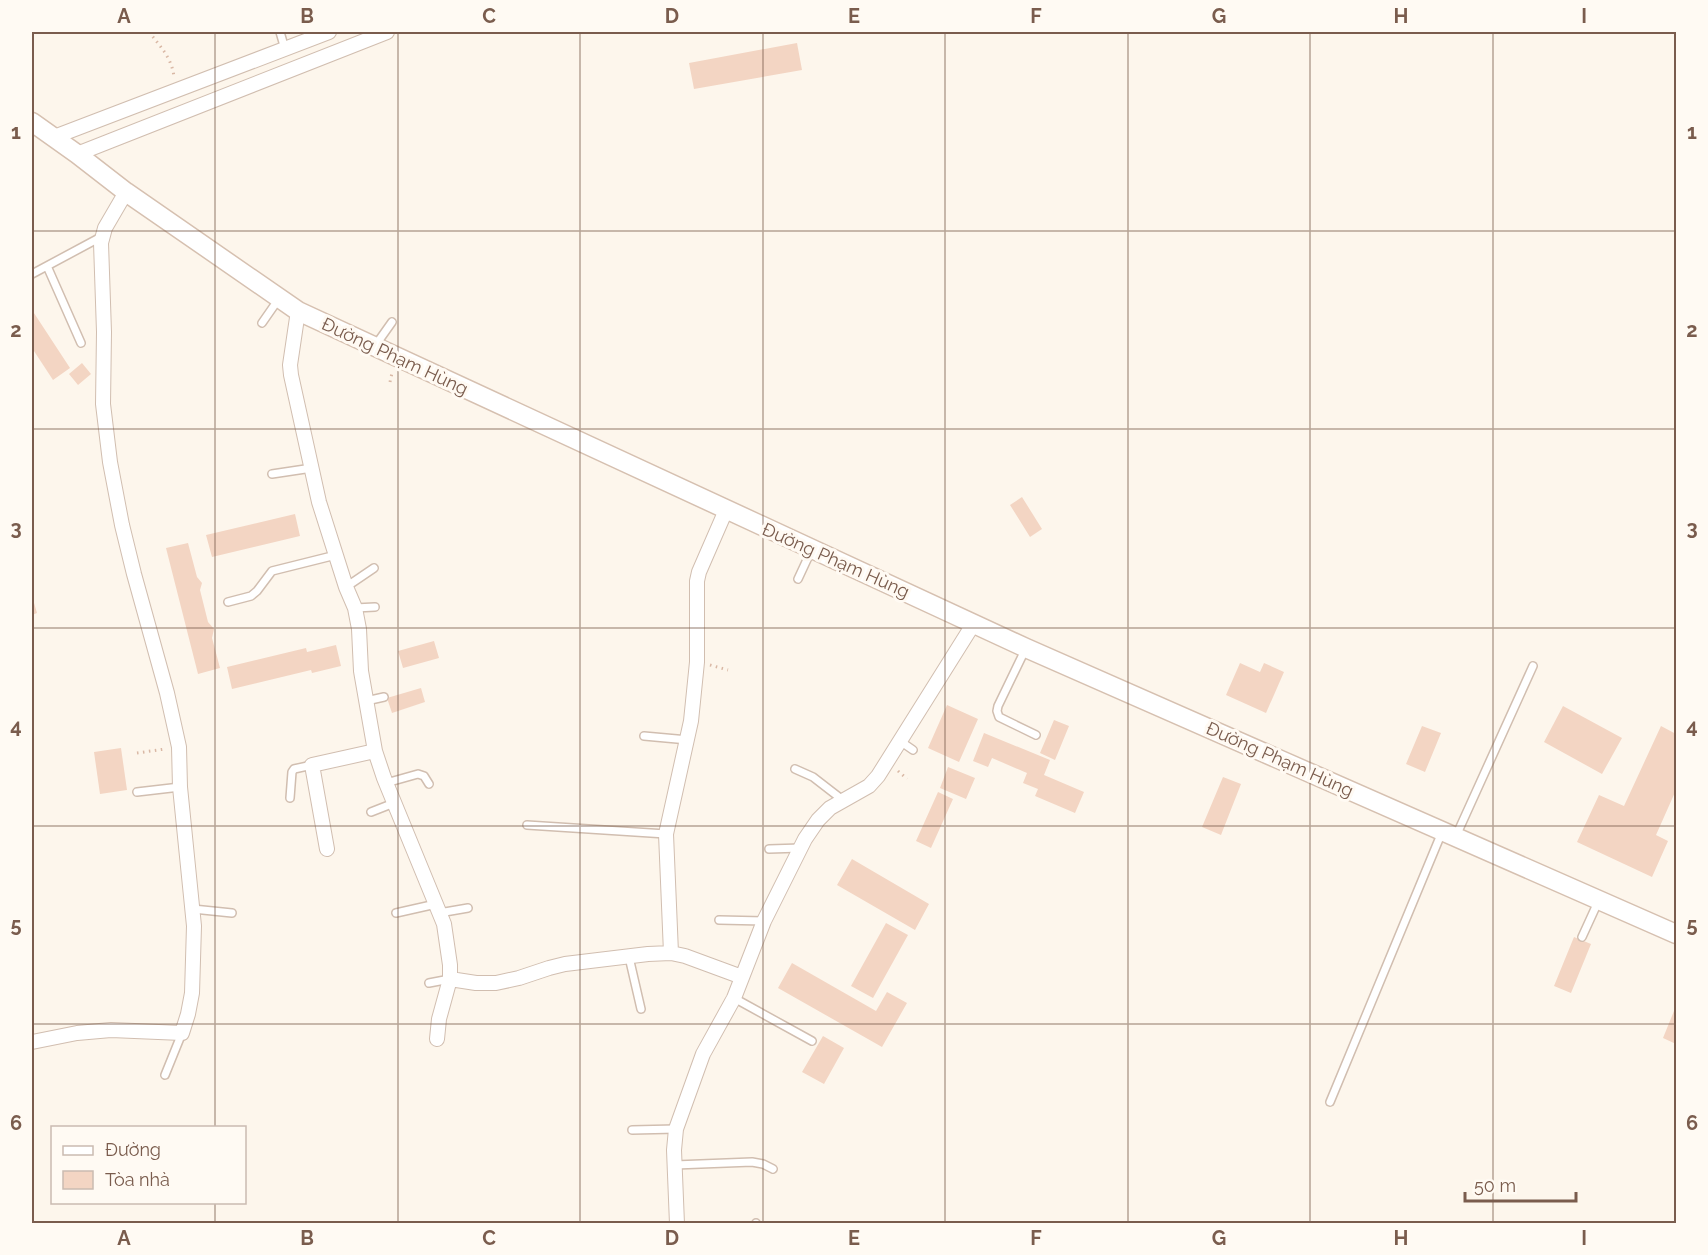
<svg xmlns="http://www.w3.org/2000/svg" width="1708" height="1255" viewBox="0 0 1708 1255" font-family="Raleway,sans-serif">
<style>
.building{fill:#f3d5c3}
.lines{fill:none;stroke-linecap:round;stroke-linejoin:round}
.lane-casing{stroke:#d1beb0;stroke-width:10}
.street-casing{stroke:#d1beb0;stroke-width:16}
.secondary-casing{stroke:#d6c0b0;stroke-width:21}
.path{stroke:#d9b8a5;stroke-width:3;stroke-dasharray:1.5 4.5;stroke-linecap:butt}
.lane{stroke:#fff;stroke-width:7}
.street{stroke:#fff;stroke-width:14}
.secondary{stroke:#fff;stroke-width:18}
.grid{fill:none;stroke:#7a5c4d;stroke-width:1.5;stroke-opacity:0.55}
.labels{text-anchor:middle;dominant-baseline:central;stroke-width:6;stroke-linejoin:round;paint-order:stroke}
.street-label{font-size:18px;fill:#7a5c4d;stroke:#fffaf3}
.neatline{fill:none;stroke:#7a5c4d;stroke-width:2}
.grid-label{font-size:20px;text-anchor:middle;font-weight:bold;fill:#7a5c4d}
</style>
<rect width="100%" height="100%" fill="#fdf6ec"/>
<path class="building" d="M 797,43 L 802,70 L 694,89 L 689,63 Z
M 32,310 L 70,368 L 53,380 L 32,348 Z
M 82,363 L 91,374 L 78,385 L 69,374 Z
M 1022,497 L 1042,529 L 1030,537 L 1010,505 Z
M 295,514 L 300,536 L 212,557 L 206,535 Z
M 188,543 L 197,577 L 202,583 L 200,590 L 208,622 L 214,629 L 212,638 L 220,668 L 198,674 L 166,548 Z
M 32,596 L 37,613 L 32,615 Z
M 434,641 L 439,658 L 403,668 L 398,651 Z
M 336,645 L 341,666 L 312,673 L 311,670 L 232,689 L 227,667 L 306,648 L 307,652 Z
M 1240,663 L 1260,672 L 1264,663 L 1284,672 L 1266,713 L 1226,695 Z
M 421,688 L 425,702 L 392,713 L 387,698 Z
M 947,705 L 978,719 L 959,762 L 928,748 Z
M 1563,706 L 1622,738 L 1602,774 L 1544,742 Z
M 1054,720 L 1069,726 L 1055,760 L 1040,753 Z
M 1422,726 L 1441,733 L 1425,772 L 1406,764 Z
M 1661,726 L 1676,734 L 1676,790 L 1656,835 L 1668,841 L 1652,877 L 1577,842 L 1599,795 L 1624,806 Z
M 984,733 L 1050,760 L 1044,775 L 1084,792 L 1075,813 L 1035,796 L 1038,789 L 1023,783 L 1027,773 L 992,758 L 988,767 L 973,761 Z
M 121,748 L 127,790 L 100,794 L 94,752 Z
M 948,767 L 975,778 L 966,799 L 940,788 Z
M 1223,777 L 1241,784 L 1221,835 L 1202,827 Z
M 938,792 L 953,799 L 931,848 L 916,841 Z
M 852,859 L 929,904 L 915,930 L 837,885 Z
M 886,923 L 908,935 L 873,998 L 851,986 Z
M 1574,937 L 1591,944 L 1571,993 L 1554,986 Z
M 792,963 L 876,1011 L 887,992 L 907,1003 L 882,1047 L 778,988 Z
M 1676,1006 L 1676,1044 L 1663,1038 Z
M 823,1036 L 844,1048 L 824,1084 L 802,1072 Z"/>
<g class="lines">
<defs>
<path id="lane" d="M 280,32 L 285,49
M 47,266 L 81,343
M 32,274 L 101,237
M 262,323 L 278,300
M 375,346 L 392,322
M 272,474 L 312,468
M 798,579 L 811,551
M 346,587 L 374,568
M 228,602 L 251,596 L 257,591 L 272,571 L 336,555
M 355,608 L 375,607
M 1026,648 L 998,706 L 997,711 L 999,717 L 1036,735
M 366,701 L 384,697
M 644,736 L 688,740
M 900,741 L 913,750
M 795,769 L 813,777 L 844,801
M 386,783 L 418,774 L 424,776 L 429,784
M 137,792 L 180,787
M 290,798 L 292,772 L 294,769 L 312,765
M 371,812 L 394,803
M 527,825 L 666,834
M 1456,836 L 1533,666
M 769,849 L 801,848
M 193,909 L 232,913
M 396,913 L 436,904
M 439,913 L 468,908
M 719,920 L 764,921
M 1582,937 L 1598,902
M 629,957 L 641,1009
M 429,983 L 450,979
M 734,998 L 812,1041
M 165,1075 L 182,1033
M 1330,1102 L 1442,832
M 632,1130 L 676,1129
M 675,1165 L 752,1162 L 763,1164 L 773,1169
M 756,1224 L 756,1223"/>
<path id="street" d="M 54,137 L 329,32
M 77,154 L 387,32
M 298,311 L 290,365 L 291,375 L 319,502 L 346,587 L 355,608 L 359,629 L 361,671 L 375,751 L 384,778 L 444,924 L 450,965 L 450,979 L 439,1019 L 437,1039
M 327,849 L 312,765 L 375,751
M 671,953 L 666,834 L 691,721 L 697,662 L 697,581 L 699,572 L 726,510
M 450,979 L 476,983 L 496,983 L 519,978 L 549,968 L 565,964 L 648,954 L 671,953 L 685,956 L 742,977
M 32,1042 L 77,1033 L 111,1030 L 182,1033 L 188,1014 L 192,993 L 194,926 L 180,787 L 179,747 L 167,693 L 134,574 L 122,525 L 110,462 L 103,404 L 104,332 L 101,243 L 105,228 L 126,192
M 677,1224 L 674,1150 L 676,1129 L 703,1054 L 734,998 L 764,921 L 805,839 L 818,820 L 830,808 L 869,786 L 878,776 L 974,623"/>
<path id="secondary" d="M 32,122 L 77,154 L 126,192 L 298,311 L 1026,648 L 1676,934"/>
</defs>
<use href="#lane" class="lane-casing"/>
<use href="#street" class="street-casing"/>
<use href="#secondary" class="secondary-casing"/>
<path class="path" d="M 149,32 C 160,46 172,58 174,77
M 390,382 L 392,373
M 710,665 L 728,670
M 137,753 L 165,749
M 898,771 L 907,779"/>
<use href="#lane" class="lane"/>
<use href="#street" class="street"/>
<use href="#secondary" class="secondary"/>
</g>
<path class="grid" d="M 215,32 L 215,1128M 398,32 L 398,1224M 580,32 L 580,1224M 763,32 L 763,1224M 945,32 L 945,1224M 1128,32 L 1128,1224M 1310,32 L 1310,1224M 1493,32 L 1493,1224M 32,231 L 1676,231M 32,429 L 1676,429M 32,628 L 1676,628M 32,826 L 1676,826M 32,1024 L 1676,1024M 215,1202 L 215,1224"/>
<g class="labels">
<g class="street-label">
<text transform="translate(395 356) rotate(25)">Đường Phạm Hùng</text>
<text transform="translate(836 560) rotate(24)">Đường Phạm Hùng</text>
<text transform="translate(1280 759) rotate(24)">Đường Phạm Hùng</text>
</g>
</g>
<rect width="1708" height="1255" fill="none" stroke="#fffaf3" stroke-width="66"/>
<rect x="51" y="1126" width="195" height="78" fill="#fffaf3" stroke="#cabbb1" stroke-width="1.5"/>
<rect x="63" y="1146" width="30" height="9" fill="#ffffff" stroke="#cabbb1" stroke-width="1.5"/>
<text x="105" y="1156" font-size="18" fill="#7a5c4d">Đường</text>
<rect x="63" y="1171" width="30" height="18" fill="#f3d5c3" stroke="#cabbb1" stroke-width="1.5"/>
<text x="105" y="1186" font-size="18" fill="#7a5c4d">Tòa nhà</text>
<path d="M1465 1192v9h111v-9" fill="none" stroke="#7a5c4d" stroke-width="3"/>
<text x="1474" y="1192" font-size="18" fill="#7a5c4d" stroke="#fffaf3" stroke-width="4.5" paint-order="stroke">50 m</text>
<rect x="33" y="33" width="1642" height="1189" class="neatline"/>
<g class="grid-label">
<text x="124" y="23">A</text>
<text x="307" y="23">B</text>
<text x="489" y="23">C</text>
<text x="672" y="23">D</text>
<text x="854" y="23">E</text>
<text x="1036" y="23">F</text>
<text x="1219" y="23">G</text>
<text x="1401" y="23">H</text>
<text x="1584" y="23">I</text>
<text x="16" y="139">1</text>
<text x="1692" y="139">1</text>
<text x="16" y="337">2</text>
<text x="1692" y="337">2</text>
<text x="16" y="535">3</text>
<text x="1692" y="535">3</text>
<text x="16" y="733">4</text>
<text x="1692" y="733">4</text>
<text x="16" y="932">5</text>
<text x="1692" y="932">5</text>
<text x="16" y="1130">6</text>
<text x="1692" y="1130">6</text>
<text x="124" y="1245">A</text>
<text x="307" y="1245">B</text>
<text x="489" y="1245">C</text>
<text x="672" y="1245">D</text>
<text x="854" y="1245">E</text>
<text x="1036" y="1245">F</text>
<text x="1219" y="1245">G</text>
<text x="1401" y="1245">H</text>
<text x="1584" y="1245">I</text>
</g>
</svg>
